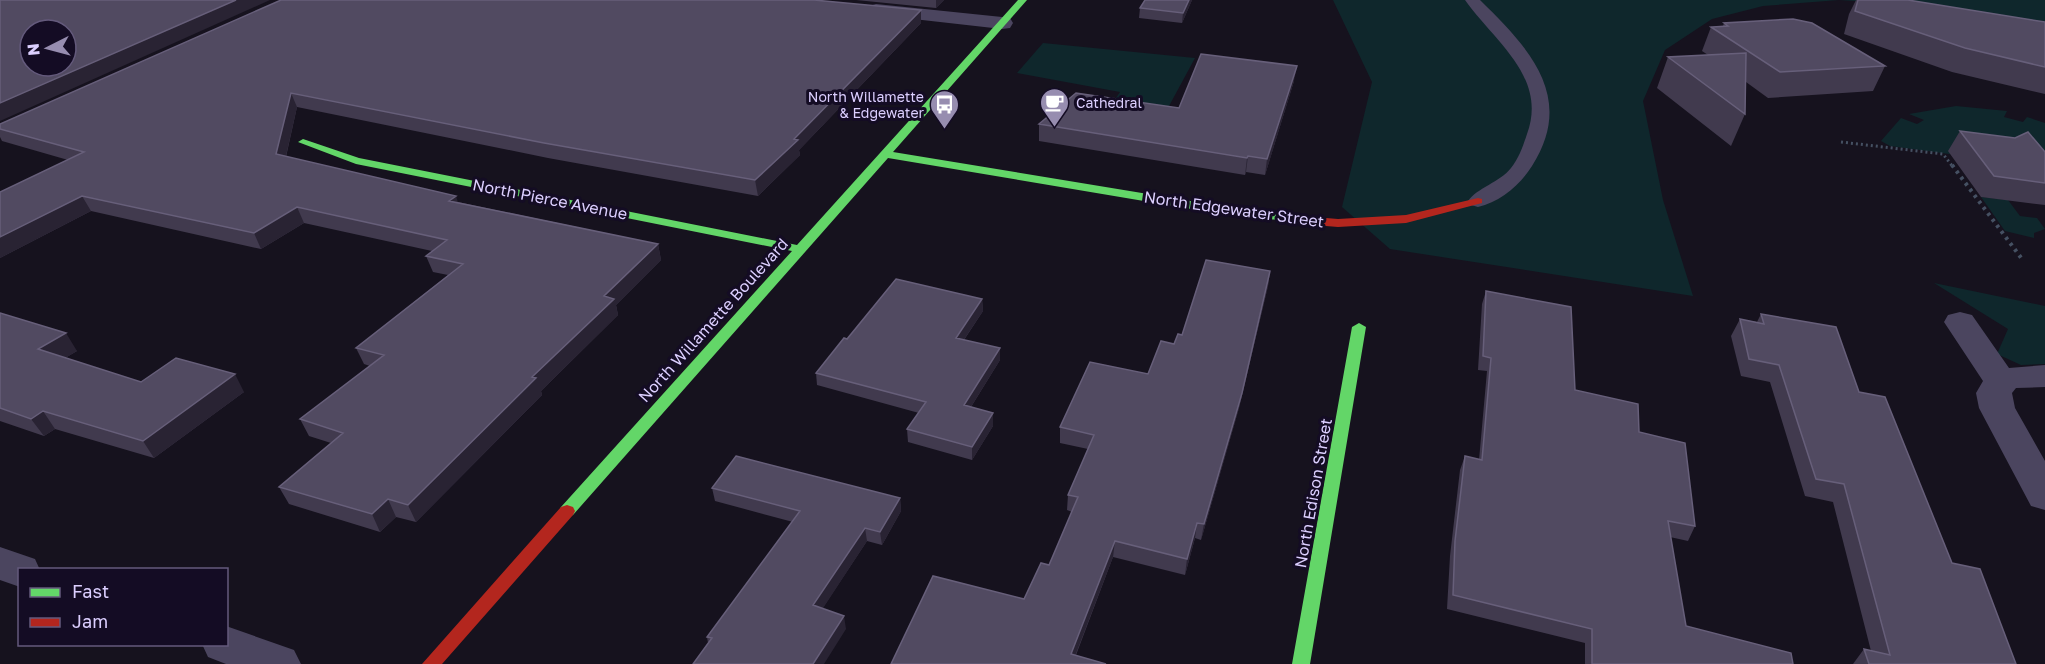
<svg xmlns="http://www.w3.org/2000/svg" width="2045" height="664" viewBox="0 0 2045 664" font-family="'Golos Text',sans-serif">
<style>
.green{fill:#0f272c}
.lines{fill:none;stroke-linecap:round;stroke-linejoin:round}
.path-far1{stroke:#455062;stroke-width:3;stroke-dasharray:2 3;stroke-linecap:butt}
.path{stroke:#455062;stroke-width:4;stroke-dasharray:3 4.5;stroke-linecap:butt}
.lane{fill:#4b455f;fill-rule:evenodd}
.street{fill:#4b455f;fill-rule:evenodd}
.fast{fill:#63d668;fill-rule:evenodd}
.jam{fill:#b3261e;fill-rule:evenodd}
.wall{fill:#413a4e}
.shaded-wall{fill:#292333}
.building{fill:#514a61;stroke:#675f7a;stroke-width:1.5;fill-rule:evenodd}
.labels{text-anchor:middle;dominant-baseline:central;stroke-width:6;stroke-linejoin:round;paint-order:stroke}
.far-poi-label{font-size:14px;fill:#dccfff;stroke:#140c24;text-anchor:end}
.street-label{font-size:16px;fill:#dccfff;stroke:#140c24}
</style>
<rect width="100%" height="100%" fill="#16121e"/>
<path class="green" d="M 1333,0 L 2045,0 L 2045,29 L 1928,6 L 1839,0 L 1763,6 L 1712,19 L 1665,50 L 1643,101 L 1663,200 L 1693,296 L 1390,249 L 1342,207 L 1372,82 Z
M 1043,43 L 1195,58 L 1162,119 L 1107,111 L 1120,92 L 1017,73 Z
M 1956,106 L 2007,111 L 2004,117 L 2023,122 L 2027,117 L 2045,123 L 2045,167 L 1890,146 L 1881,141 L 1901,118 L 1917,124 L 1924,120 L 1909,114 Z
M 1981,197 L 2008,200 L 2020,216 L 2037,218 L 2045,229 L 2034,233 L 2034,238 L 2005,231 Z
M 1934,283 L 2045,306 L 2045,364 L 2021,365 L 1997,354 L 2008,329 Z"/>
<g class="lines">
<path class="path-far1" d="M 1841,142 L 1943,154 L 1953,167"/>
<path class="path" d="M 1952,165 L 2022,259"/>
<path class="lane" d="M 1465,0 L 1480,0 C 1529,48 1576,97 1532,166 C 1520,185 1500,202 1478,207 L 1471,205 L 1468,201 C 1477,188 1500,182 1511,168 C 1519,158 1523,146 1527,134 C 1548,77 1494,41 1465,0 Z"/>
<path class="street" d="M 876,4 L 1002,17 L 1010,18 L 1013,23 L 1010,28 L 1002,29 L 869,14 L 866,10 L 869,6 Z
M 1960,312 L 1972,315 L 2009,368 L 2045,365 L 2045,387 L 2016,388 L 2012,393 L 2015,408 L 2045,461 L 2045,510 L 2031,506 L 1979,408 L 1976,393 L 1983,381 L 1944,322 L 1948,315 Z
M 0,547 L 35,559 L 40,570 L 20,570 L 20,587 L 0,580 Z
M 226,626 L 294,650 L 301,664 L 226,664 L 208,657 L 202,644 L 226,644 Z"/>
<path class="fast" d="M 1018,0 L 1027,0 L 893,152 L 1239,209 L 1290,215 L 1296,219 L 1294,221 L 1239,217 L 888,158 L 573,515 L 567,517 L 561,515 L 559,511 L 561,507 L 792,251 L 356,164 L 298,142 L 303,139 L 359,158 L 797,245 Z
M 1359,323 L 1366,327 L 1310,664 L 1292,664 L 1352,327 Z"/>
<path class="jam" d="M 1478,198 L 1482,199 L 1482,203 L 1406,223 L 1338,227 L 1290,223 L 1284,219 L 1290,215 L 1338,219 L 1406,215 Z
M 567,505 L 573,507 L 575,511 L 573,515 L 442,664 L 422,664 L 561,507 Z"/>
</g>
<path class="wall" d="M 856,0 L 944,0 L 936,8 Z
M 1145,0 L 1192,0 L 1182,23 L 1139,18 L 1140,8 Z
M 1856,0 L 1908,0 L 2045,22 L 2045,94 L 1952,72 L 1844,34 L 1849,14 Z
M 921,23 L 799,150 L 800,155 L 758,196 L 548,158 L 297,107 L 286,157 L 458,202 L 658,244 L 661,260 L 616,305 L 618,315 L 541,391 L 542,395 L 416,522 L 396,517 L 380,532 L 289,504 L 279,487 L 331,443 L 309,436 L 300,419 L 370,366 L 364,364 L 356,348 L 448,275 L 433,272 L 426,256 L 432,251 L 304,223 L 261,249 L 91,211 L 0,258 L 0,192 L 68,160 L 2,141 L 0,137 L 0,124 Z
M 1724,23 L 1885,66 L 1873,91 L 1768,98 L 1746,82 L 1745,114 L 1731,146 L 1657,88 L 1668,57 L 1708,55 L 1702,51 L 1711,27 L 1723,26 Z
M 1294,81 L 1265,175 L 1246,172 L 1245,175 L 1039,141 L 1039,124 L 1179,108 Z
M 1960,131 L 2045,183 L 2045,205 L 1981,197 L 1948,151 Z
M 1270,271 L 1268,286 L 1239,408 L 1201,540 L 1195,538 L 1185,575 L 1113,557 L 1076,655 L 891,664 L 1024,599 L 1049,565 L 1072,512 L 1067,510 L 1068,495 L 1088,449 L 1060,443 L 1060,427 L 1148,374 L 1182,335 Z
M 1486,291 L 1575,390 L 1639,432 L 1695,526 L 1688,541 L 1670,537 L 1686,626 L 1793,664 L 1585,664 L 1585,643 L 1447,609 L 1450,556 L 1460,470 L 1465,456 L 1479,460 L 1487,371 L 1478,370 L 1482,304 Z
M 982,299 L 983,311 L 964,340 L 1000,348 L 1000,360 L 971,407 L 993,426 L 972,460 L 908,442 L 907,429 L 919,413 L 817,385 L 816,373 L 847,339 Z
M 0,313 L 77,351 L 65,358 L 141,382 L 244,392 L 154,458 L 55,429 L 44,436 L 0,421 Z
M 1761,314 L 1859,392 L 1952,563 L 2016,664 L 1853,664 L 1864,649 L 1871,651 L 1833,502 L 1805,496 L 1770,382 L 1741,376 L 1731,336 L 1740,319 L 1757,322 Z
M 712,488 L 900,498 L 901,511 L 882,545 L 867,541 L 822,609 L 846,629 L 708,643 L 707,637 L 793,522 L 715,501 Z"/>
<path class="shaded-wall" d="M 236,0 L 270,0 L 0,121 L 0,103 Z
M 936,0 L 944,0 L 936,8 Z
M 1189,0 L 1192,0 L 1182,23 L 1183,13 Z
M 921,10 L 921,23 L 799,150 L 800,155 L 758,196 L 755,180 L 794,139 Z
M 1297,66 L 1294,81 L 1265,175 L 1267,159 Z
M 291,93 L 297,107 L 283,169 L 276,154 Z
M 1248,156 L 1246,172 L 1245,175 L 1247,158 Z
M 82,196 L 91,211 L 0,258 L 0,237 Z
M 456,196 L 461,212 L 449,201 Z
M 297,207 L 304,223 L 261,249 L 254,233 Z
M 658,244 L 661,260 L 616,305 L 618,315 L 541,391 L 542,395 L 416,522 L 408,505 L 532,377 L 604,296 Z
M 1270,271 L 1268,286 L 1239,408 L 1201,540 L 1204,524 Z
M 982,299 L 983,311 L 957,350 L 956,338 Z
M 66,333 L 77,351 L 50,367 L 38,349 Z
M 1000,348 L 1000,360 L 964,418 L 964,405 Z
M 235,374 L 244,392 L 154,458 L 143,441 Z
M 43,411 L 55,429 L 44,436 L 31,419 Z
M 993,413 L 993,426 L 972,460 L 972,447 Z
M 900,498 L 901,511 L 882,545 L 880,532 Z
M 388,499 L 396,517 L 380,532 L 372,514 Z
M 1197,523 L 1195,538 L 1185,575 L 1187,559 Z
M 865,528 L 867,541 L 816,619 L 813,605 Z
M 1115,541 L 1113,557 L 1072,664 L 1071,654 Z
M 844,616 L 846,629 L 824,664 L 813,664 Z"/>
<path class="building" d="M 0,0 L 236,0 L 0,103 ZM 30,30 L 66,30 L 66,66 L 30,66 Z
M 281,0 L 814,0 L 921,10 L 794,139 L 798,140 L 755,180 L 544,143 L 291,93 L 276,154 L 456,196 L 449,201 L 658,244 L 604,296 L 614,299 L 532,377 L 536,378 L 408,505 L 388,499 L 372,514 L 279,487 L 343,433 L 300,419 L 384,355 L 356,348 L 463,264 L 426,256 L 447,240 L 297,207 L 254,233 L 82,196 L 0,237 L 0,192 L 84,152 L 0,129 L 0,124 Z
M 1145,0 L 1189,0 L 1183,13 L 1140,8 Z
M 1858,0 L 1908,0 L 2045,22 L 2045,67 L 1965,48 L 1855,11 Z
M 1793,19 L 1812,23 L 1885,66 L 1780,72 L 1711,27 L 1728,26 L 1724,23 Z
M 1746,53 L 1745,114 L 1668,57 Z
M 1201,54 L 1297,66 L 1267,159 L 1248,156 L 1247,158 L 1039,124 L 1076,93 L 1179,108 Z
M 1960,131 L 2015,138 L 2028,132 L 2045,152 L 2045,183 L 1994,176 Z
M 1206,260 L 1270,271 L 1242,393 L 1204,524 L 1197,523 L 1187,559 L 1115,541 L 1071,654 L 1106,664 L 891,664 L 933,576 L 1024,599 L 1041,563 L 1049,565 L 1078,497 L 1068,495 L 1094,435 L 1060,427 L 1090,362 L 1148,374 L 1161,341 L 1174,344 L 1178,334 L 1182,335 Z
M 896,279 L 982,299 L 956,338 L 1000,348 L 964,405 L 993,413 L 972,447 L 907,429 L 926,402 L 816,373 L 844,338 L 847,339 Z
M 1486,291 L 1571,307 L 1575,390 L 1638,404 L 1639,432 L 1685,443 L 1695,526 L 1668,521 L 1686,626 L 1791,653 L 1793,664 L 1592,664 L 1592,629 L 1453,595 L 1455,541 L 1465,456 L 1482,460 L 1491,358 L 1483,356 Z
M 0,313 L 66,333 L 38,349 L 141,382 L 176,358 L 235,374 L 143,441 L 43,411 L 31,419 L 0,408 Z
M 1761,314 L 1836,327 L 1859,392 L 1885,397 L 1952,563 L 1980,569 L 2016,664 L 1869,664 L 1864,649 L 1890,655 L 1844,484 L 1816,479 L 1779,365 L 1749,359 L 1740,319 L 1764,324 Z
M 736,456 L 900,498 L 880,532 L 865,528 L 813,605 L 844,616 L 813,664 L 693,664 L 712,638 L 707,637 L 800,511 L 712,488 Z"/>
<defs>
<symbol id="cafe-pin" viewBox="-11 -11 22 30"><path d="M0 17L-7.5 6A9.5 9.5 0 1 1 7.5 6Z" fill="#978db0" stroke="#140c24"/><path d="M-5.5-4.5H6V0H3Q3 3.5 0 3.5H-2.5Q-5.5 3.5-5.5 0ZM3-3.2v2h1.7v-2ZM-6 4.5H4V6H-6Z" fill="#fff"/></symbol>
<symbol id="bus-pin" viewBox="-11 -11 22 30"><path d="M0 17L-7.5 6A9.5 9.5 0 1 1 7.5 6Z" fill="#978db0" stroke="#140c24"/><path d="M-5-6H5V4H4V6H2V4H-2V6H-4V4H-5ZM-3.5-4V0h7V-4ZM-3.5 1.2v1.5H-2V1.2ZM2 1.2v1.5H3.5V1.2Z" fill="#fff"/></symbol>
</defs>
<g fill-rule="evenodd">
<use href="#cafe-pin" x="1038" y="86" width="33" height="45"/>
<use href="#bus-pin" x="928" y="88" width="33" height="45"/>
</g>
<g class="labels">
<g class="far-poi-label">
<text x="924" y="96">North Willamette<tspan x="924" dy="16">&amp; Edgewater</tspan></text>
<text x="1076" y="102" text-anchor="start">Cathedral</text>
</g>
<g class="street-label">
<text transform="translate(550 199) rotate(11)">North Pierce Avenue</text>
<text transform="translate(1234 209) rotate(8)">North Edgewater Street</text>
<text transform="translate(713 320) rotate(-48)">North Willamette Boulevard</text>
<text transform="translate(1313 493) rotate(-80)">North Edison Street</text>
</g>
</g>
<rect x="18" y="568" width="210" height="78" fill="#140c24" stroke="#645a7c" stroke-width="1.5"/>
<rect x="30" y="588" width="30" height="9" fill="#63d668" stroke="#645a7c" stroke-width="1.5"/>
<text x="72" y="598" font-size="18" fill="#dccfff">Fast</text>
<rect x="30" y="618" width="30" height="9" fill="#b3261e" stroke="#645a7c" stroke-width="1.5"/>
<text x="72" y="628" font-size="18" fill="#dccfff">Jam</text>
<g transform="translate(48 48) rotate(264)"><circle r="28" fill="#140c24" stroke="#645a7c" stroke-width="1.5"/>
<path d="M0-4.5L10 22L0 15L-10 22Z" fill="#978db0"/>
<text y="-9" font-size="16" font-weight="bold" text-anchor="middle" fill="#dccfff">N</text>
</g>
</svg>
